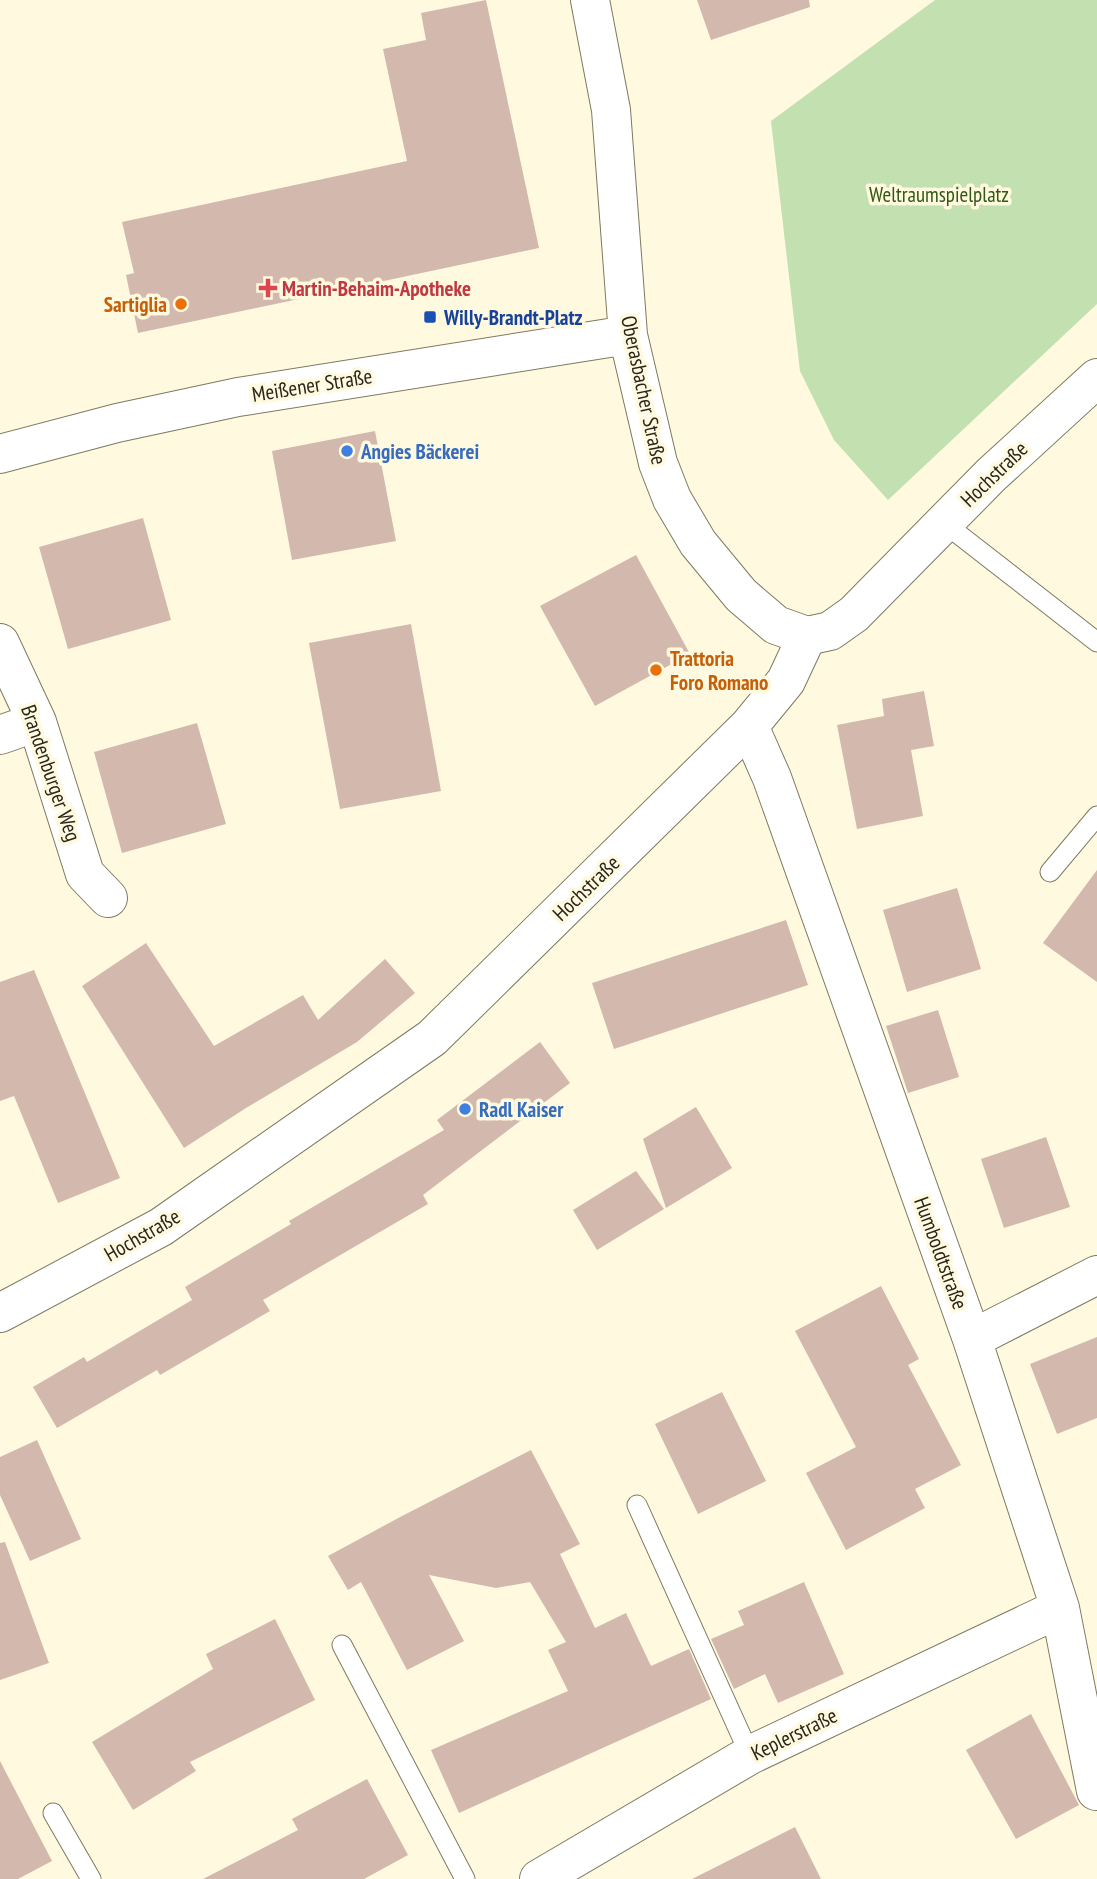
<svg xmlns="http://www.w3.org/2000/svg" width="1097" height="1879" viewBox="0 0 1097 1879" font-family="'PT Sans Narrow',sans-serif">
<style>
.green{fill:#c2e0b0}
.building{fill:#d3b8ae}
.lines{fill:none;stroke-linecap:round;stroke-linejoin:round}
.lane-casing{stroke:#7e7961;stroke-width:21}
.street-casing{stroke:#7e7961;stroke-width:40}
.lane{stroke:#fff;stroke-width:19}
.street{stroke:#fff;stroke-width:38}
.health-dot{fill:#e0444e;stroke:#fff9df;stroke-width:2.5}
.food-dot{fill:#e8710a;stroke:#fff9df;stroke-width:2.5}
.transit-dot{fill:#1a4fb4;stroke:#fff9df;stroke-width:2.5}
.shop-dot{fill:#3f7fe0;stroke:#fff9df;stroke-width:2.5}
.labels{text-anchor:middle;dominant-baseline:central;stroke-width:7;stroke-linejoin:round;paint-order:stroke}
.park-label{font-size:21px;fill:#335815;stroke:#fff9df}
.health-label{font-size:21px;font-weight:bold;fill:#be3a42;stroke:#fff9df;text-anchor:start}
.food-label{font-size:21px;font-weight:bold;fill:#c56008;stroke:#fff9df;text-anchor:end}
.transit-label{font-size:21px;font-weight:bold;fill:#164399;stroke:#fff9df;text-anchor:start}
.street-label{font-size:21px;fill:#28261c;stroke:#fff9df}
.shop-label{font-size:21px;font-weight:bold;fill:#366cbe;stroke:#fff9df;text-anchor:start}
</style>
<rect width="100%" height="100%" fill="#fff9df"/>
<path class="green" d="M 935,0 L 1097,0 L 1097,304 L 888,500 L 834,440 L 800,371 L 771,121 Z"/>
<path class="building" d="M 486,0 L 539,248 L 138,333 L 126,275 L 134,273 L 122,222 L 407,161 L 383,49 L 426,40 L 421,13 Z
M 697,0 L 809,0 L 810,7 L 711,40 Z
M 375,431 L 396,541 L 292,560 L 272,451 Z
M 143,518 L 171,620 L 68,649 L 39,547 Z
M 636,555 L 690,654 L 595,706 L 540,606 Z
M 411,624 L 441,791 L 340,809 L 309,643 Z
M 924,691 L 934,746 L 911,750 L 923,816 L 857,829 L 837,725 L 884,716 L 882,699 Z
M 197,723 L 226,824 L 122,853 L 94,752 Z
M 1097,870 L 1097,982 L 1043,943 Z
M 957,888 L 981,969 L 907,992 L 883,910 Z
M 786,920 L 808,985 L 614,1049 L 592,983 Z
M 146,943 L 214,1046 L 303,995 L 318,1020 L 385,959 L 415,993 L 357,1042 L 246,1108 L 184,1148 L 82,986 Z
M 34,970 L 120,1178 L 58,1203 L 14,1096 L 0,1101 L 0,982 Z
M 938,1010 L 959,1077 L 908,1093 L 886,1026 Z
M 540,1042 L 570,1083 L 423,1195 L 428,1204 L 263,1300 L 270,1311 L 160,1375 L 157,1370 L 57,1428 L 33,1387 L 84,1357 L 87,1362 L 192,1300 L 185,1287 L 291,1224 L 289,1221 L 444,1130 L 437,1120 Z
M 696,1107 L 732,1168 L 666,1208 L 643,1139 Z
M 1046,1137 L 1070,1207 L 1004,1228 L 981,1159 Z
M 636,1171 L 664,1209 L 597,1250 L 573,1210 Z
M 881,1286 L 919,1359 L 908,1365 L 961,1465 L 915,1489 L 925,1508 L 846,1550 L 806,1473 L 856,1447 L 795,1331 Z
M 1097,1337 L 1097,1418 L 1057,1434 L 1030,1364 Z
M 722,1392 L 766,1481 L 698,1514 L 655,1424 Z
M 37,1440 L 81,1539 L 30,1561 L 0,1495 L 0,1457 Z
M 531,1450 L 580,1544 L 560,1554 L 595,1628 L 626,1613 L 651,1666 L 689,1649 L 711,1699 L 459,1813 L 431,1750 L 568,1691 L 548,1650 L 566,1642 L 530,1582 L 496,1588 L 429,1575 L 464,1641 L 407,1670 L 361,1582 L 348,1590 L 328,1556 L 402,1516 Z
M 5,1542 L 49,1663 L 0,1680 L 0,1543 Z
M 804,1582 L 844,1674 L 778,1703 L 765,1674 L 734,1689 L 711,1639 L 744,1625 L 738,1611 Z
M 275,1619 L 315,1700 L 190,1762 L 196,1771 L 133,1810 L 92,1742 L 213,1669 L 206,1654 Z
M 1031,1714 L 1079,1805 L 1016,1839 L 966,1750 Z
M 0,1761 L 52,1861 L 18,1879 L 0,1879 Z
M 367,1779 L 408,1855 L 364,1879 L 203,1879 L 298,1830 L 292,1819 Z
M 795,1827 L 821,1879 L 692,1879 Z"/>
<g class="lines">
<defs>
<path id="lane" d="M 944,523 L 1097,642
M 1050,872 L 1097,816
M 637,1505 L 750,1755
M 342,1645 L 465,1879
M 53,1813 L 91,1879"/>
<path id="street" d="M 590,0 L 611,110 L 628,335 L 658,463 L 672,499 L 698,543 L 741,595 L 776,625 L 807,636
M 0,454 L 117,423 L 238,397 L 628,335
M 807,636 L 830,631 L 854,614 L 991,475 L 1097,378
M 0,643 L 37,722 L 85,874 L 108,898
M 749,726 L 772,778 L 972,1339 L 1060,1608 L 1096,1791
M 0,735 L 37,722
M 0,1313 L 161,1227 L 432,1038 L 749,726 L 786,681 L 807,636
M 972,1339 L 1097,1275
M 539,1879 L 750,1755 L 1060,1608"/>
</defs>
<use href="#lane" class="lane-casing"/>
<use href="#street" class="street-casing"/>
<use href="#lane" class="lane"/>
<use href="#street" class="street"/>
</g>
<path class="health-dot" d="M264.5 277.5h7v7h7v7h-7v7h-7v-7h-7v-7h7z"/>
<g class="food-dot">
<circle cx="181" cy="304" r="7"/>
<circle cx="656" cy="670" r="7"/>
</g>
<rect class="transit-dot" x="423" y="310" width="14" height="14" rx="3.5"/>
<g class="shop-dot">
<circle cx="347" cy="451" r="7"/>
<circle cx="465" cy="1109" r="7"/>
</g>
<g class="labels">
<g class="park-label">
<text x="939" y="194">Weltraumspielplatz</text>
</g>
<g class="health-label">
<text x="282" y="288">Martin-Behaim-Apotheke</text>
</g>
<g class="food-label">
<text x="167" y="304">Sartiglia</text>
<text x="670" y="658" text-anchor="start">Trattoria<tspan x="670" dy="24">Foro Romano</tspan></text>
</g>
<g class="transit-label">
<text x="444" y="317">Willy-Brandt-Platz</text>
</g>
<g class="street-label">
<text transform="translate(312 385) rotate(-9)">Meißener Straße</text>
<text transform="translate(644 390) rotate(78)">Oberasbacher Straße</text>
<text transform="translate(994 474) rotate(-44)">Hochstraße</text>
<text transform="translate(51 773) rotate(71)">Brandenburger Weg</text>
<text transform="translate(586 888) rotate(-44)">Hochstraße</text>
<text transform="translate(142 1235) rotate(-30)">Hochstraße</text>
<text transform="translate(941 1253) rotate(70)">Humboldtstraße</text>
<text transform="translate(794 1734) rotate(-26)">Keplerstraße</text>
</g>
<g class="shop-label">
<text x="361" y="451">Angies Bäckerei</text>
<text x="479" y="1109">Radl Kaiser</text>
</g>
</g>
</svg>
